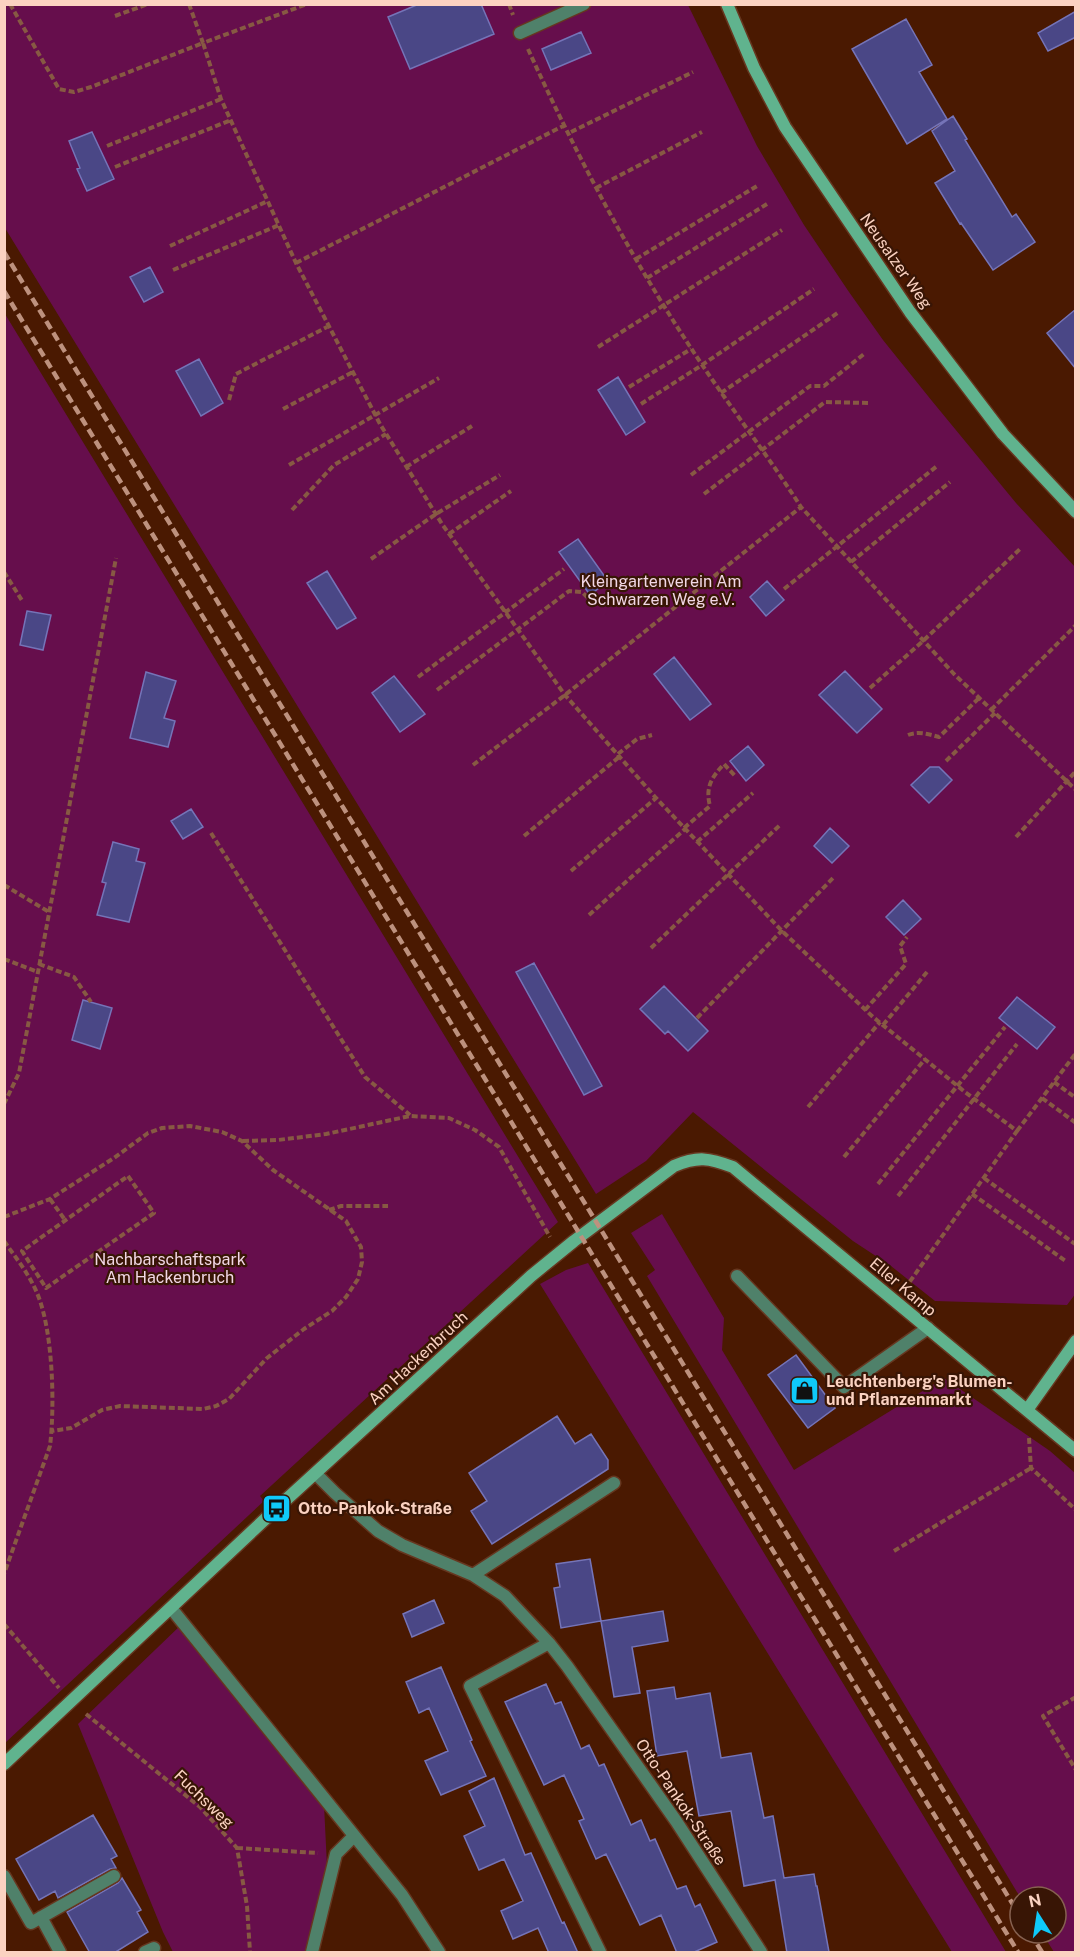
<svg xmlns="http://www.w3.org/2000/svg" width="1080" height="1957" viewBox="0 0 1080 1957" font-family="'Public Sans',sans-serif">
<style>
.green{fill:#660e4c}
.building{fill:#4a4786;stroke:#7574b8;stroke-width:1.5}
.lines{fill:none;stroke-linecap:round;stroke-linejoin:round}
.lane-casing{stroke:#663720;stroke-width:15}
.street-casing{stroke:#663720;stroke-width:15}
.secondary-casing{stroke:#663720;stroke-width:15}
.path{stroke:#875943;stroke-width:4;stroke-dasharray:6 3;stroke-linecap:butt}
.lane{stroke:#4f816a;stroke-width:12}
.street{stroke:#4f816a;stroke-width:12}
.secondary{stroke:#60b38e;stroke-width:12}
.rail{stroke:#bd917e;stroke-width:4.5;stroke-dasharray:9 4.5;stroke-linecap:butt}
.labels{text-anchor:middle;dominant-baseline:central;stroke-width:4.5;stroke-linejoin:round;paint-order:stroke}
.street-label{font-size:16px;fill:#fbd2c1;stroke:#381505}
.park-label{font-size:16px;fill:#f2d7e6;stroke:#381505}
.poi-label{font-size:16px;font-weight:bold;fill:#fbd2c1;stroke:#381505;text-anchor:start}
</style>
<rect width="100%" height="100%" fill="#4a1901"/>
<path class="green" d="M 4,5 L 688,5 L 757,146 L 804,225 L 849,292 L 883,340 L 932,401 L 1016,503 L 1075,567 L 1076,1293 L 1067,1305 L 935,1301 L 891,1266 L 853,1241 L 693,1112 L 646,1161 L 596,1194 L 5,228 Z
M 5,314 L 558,1222 L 260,1496 L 264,1501 L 5,1743 Z
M 662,1214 L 724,1318 L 722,1350 L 794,1470 L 944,1378 L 1050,1451 L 1075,1473 L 1075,1952 L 1054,1952 L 1042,1933 L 1056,1933 L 1056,1897 L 1020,1897 L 647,1276 L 655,1270 L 631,1233 Z
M 588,1263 L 1006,1952 L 952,1952 L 540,1284 L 566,1270 Z
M 182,1624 L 324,1805 L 327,1866 L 311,1952 L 173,1952 L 163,1932 L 78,1724 Z"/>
<path class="building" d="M 419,4 L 481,4 L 494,34 L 410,69 L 388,17 Z
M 1076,11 L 1076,37 L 1048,51 L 1038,33 Z
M 906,19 L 932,65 L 919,72 L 947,119 L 907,144 L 852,49 Z
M 581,32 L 591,53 L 551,70 L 542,49 Z
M 953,116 L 967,139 L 965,140 L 1012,217 L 1016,214 L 1035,242 L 993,270 L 961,223 L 960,224 L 935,183 L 955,171 L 932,131 Z
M 92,132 L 114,179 L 87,191 L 77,169 L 80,168 L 69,141 Z
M 150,267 L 163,292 L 144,302 L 130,277 Z
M 1076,309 L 1076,369 L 1047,333 Z
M 199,359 L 223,403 L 201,416 L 176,371 Z
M 618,377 L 645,422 L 626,435 L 598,390 Z
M 578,539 L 608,581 L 590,595 L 559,552 Z
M 327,571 L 356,618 L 337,629 L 307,583 Z
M 767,581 L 784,600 L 766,616 L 750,597 Z
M 27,611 L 51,615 L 43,650 L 20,645 Z
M 674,657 L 711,704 L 690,720 L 654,674 Z
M 845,671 L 882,709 L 857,733 L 819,695 Z
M 146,672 L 176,681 L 164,718 L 175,721 L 168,747 L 130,738 Z
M 394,676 L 425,714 L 400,732 L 372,693 Z
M 748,746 L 764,765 L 746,781 L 730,761 Z
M 930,767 L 939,767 L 952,780 L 929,803 L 911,785 Z
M 191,809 L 203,827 L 183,839 L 171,821 Z
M 830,828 L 849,846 L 832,863 L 814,846 Z
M 113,842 L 139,849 L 136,861 L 145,863 L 129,922 L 97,915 L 106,883 L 102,882 Z
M 903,900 L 921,919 L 904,935 L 886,917 Z
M 534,963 L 602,1086 L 584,1095 L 516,972 Z
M 664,986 L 708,1031 L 688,1051 L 668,1031 L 665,1034 L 640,1009 Z
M 1017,997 L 1055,1027 L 1037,1049 L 999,1018 Z
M 83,1000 L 112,1008 L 100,1049 L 72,1040 Z
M 796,1355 L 835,1408 L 808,1428 L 768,1375 Z
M 557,1416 L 575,1444 L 591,1434 L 608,1460 L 608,1469 L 492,1544 L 471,1511 L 487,1501 L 469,1473 Z
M 590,1559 L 601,1621 L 561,1628 L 554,1588 L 560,1587 L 556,1564 Z
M 434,1600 L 444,1623 L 412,1637 L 403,1614 Z
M 663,1611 L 668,1641 L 632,1647 L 640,1693 L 614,1697 L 601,1621 Z
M 441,1667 L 472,1740 L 470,1741 L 486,1776 L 441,1795 L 425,1761 L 448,1751 L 429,1708 L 419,1713 L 406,1682 Z
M 546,1684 L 555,1704 L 561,1702 L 581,1749 L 589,1745 L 599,1766 L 604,1764 L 631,1825 L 641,1820 L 650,1841 L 655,1839 L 677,1889 L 686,1886 L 695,1907 L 700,1904 L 717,1942 L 692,1953 L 677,1953 L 661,1915 L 640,1925 L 606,1854 L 596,1859 L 579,1821 L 584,1819 L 564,1775 L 544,1785 L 505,1702 Z
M 674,1687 L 676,1699 L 710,1693 L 721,1758 L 751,1753 L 764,1818 L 773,1816 L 784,1878 L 814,1874 L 816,1886 L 817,1886 L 829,1952 L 787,1953 L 775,1880 L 744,1886 L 731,1811 L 699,1816 L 687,1751 L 657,1756 L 647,1691 Z
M 494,1778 L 525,1855 L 531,1853 L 562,1923 L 564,1922 L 578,1953 L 549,1953 L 538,1928 L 513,1939 L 501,1911 L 523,1901 L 504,1859 L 479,1870 L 464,1836 L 485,1826 L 469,1791 Z
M 93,1815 L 117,1856 L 111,1859 L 116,1868 L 110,1869 L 58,1898 L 55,1891 L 39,1900 L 16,1859 Z
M 122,1878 L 141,1910 L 137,1912 L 148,1932 L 114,1953 L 90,1953 L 67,1912 L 118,1883 Z"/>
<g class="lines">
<defs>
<path id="lane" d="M 520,33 L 584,4
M 737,1276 L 844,1387 L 928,1328
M 4,1876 L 31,1923 L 114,1876
M 41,1917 L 60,1952
M 145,1952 L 154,1948"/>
<path id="street" d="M 316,1474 L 335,1493 L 378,1531 L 402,1545 L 473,1575 L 505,1596 L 549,1643 L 567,1666 L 676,1821 L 761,1952
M 473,1575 L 614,1483
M 171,1608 L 402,1895 L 439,1952
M 549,1643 L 470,1686 L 600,1952
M 312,1952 L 336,1854 L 354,1836"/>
<path id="secondary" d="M 727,4 L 754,68 L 785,127 L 910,312 L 1003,434 L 1076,512
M 1027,1410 L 1076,1341
M 4,1764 L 277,1508 L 531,1276 L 574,1241 L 674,1166 C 698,1156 709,1158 733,1167 L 1076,1451"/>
</defs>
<use href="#lane" class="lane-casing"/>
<use href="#street" class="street-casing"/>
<use href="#secondary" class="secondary-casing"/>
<path class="path" d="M 10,4 L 59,89 L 74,92 L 91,87 L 203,43 L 221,99 L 296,263 L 380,424 L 442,524 L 565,695 L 656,798 L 782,931 L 873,1017 L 965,1092 L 1017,1131 L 906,1287
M 189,4 L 203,43 L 307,4
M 509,4 L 513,15
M 115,16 L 148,4
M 528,49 C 574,150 626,249 687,342 C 723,398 765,451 801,507 L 954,674 L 1076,790
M 571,132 L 693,72
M 107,146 L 221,99
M 115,167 L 231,120
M 596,188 L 702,132
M 170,246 L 268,201
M 636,259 L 757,186
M 296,263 L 563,126
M 173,270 L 279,225
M 647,278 L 767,204
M 598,347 L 782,230
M 629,387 L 691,349
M 721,393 L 839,312
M 229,400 L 236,374 L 327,327
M 641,404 L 702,365 L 814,289
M 283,409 L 353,372
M 289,465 L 439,378
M 406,467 L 472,426
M 691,475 L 810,386 L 824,386 L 864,354
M 704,494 L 825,402 L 869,403
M 292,510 L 334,465 L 386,434
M 449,534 L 511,491
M 371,559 L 436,514 L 500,475
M 851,562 L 950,482
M 4,572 L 23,602
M 784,589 L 937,466
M 418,677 L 564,569
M 870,688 L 923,641 L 1020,549
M 437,690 L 569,591 L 582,592 L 591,601
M 991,710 L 1076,625
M 908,735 C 918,731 928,734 939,737 L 979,698
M 618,754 L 637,739 L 652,735
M 946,761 L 995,713
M 473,765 L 565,695 L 801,507
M 684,828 L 710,806 C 705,787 712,777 724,764 L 736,777
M 211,833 L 365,1077 L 410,1115
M 524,836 L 619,757
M 1016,837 L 1076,771
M 697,842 L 753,793
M 571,871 L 656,798
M 4,885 L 49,912
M 589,915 L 685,829
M 651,948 L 781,824
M 4,959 L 38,972
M 39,964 L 74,977 L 91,1002
M 865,1010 L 906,964 L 900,946 L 907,937
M 697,1018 L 833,878
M 883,1025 L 927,972
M 1054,1082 L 1076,1098
M 1042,1098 L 1076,1123
M 4,1104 L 19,1073 L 116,558
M 808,1107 L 880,1022
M 1017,1131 L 1076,1053
M 243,1141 L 278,1140 L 326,1134 L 410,1116 L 449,1118 L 475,1130 L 499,1147 L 550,1237
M 844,1157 L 925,1059
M 128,1176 L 154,1213 L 46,1288 L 22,1251 Z
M 984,1178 L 1075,1244
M 878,1184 L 1005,1027
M 972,1194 L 1067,1262
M 898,1196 L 1017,1044
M 50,1199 L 65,1220
M 329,1210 L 341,1206 L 388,1206
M 4,1217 L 50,1199 L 114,1158 L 148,1133 L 162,1128 L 190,1126 L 222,1132 L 242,1141 L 273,1170 L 346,1221 L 361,1247 L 362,1262 L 358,1279 L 346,1297 L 332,1311 L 304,1329 L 267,1358 L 229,1399 L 216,1406 L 203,1409 L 120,1406 L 102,1410 L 71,1428 L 52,1431
M 4,1241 C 16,1258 29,1274 37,1293 C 53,1330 55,1405 50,1446 L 4,1574
M 1029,1438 L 1031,1468 L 1076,1510
M 894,1551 L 1031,1468
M 4,1624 L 59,1688
M 1076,1697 L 1043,1716 L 1076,1770
M 86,1714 L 200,1807 L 237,1848 L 247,1906 L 250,1952
M 237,1848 L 318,1853"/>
<use href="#lane" class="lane"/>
<use href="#street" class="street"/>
<use href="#secondary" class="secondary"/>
<path class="rail" d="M 4,252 L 1020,1916
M 4,291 L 1018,1952
M 1030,1933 L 1042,1952"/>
</g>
<defs>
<symbol id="shop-square" viewBox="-11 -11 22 22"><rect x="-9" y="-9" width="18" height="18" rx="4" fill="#0fcafa" stroke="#381505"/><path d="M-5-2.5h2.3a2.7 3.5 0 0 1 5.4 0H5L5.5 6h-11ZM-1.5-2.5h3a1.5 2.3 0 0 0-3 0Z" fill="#111"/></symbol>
<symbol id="bus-square" viewBox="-11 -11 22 22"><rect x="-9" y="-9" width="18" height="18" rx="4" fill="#0fcafa" stroke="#381505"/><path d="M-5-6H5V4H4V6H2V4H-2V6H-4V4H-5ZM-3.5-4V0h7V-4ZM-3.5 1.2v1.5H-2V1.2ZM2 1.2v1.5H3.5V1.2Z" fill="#111"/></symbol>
</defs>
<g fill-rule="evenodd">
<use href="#shop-square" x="788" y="1374" width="33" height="33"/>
<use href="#bus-square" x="260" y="1492" width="33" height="33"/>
</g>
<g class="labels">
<g class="street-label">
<text transform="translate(896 261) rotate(55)">Neusalzer Weg</text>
<text transform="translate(903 1287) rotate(40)">Eller Kamp</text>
<text transform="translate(418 1358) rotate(-43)">Am Hackenbruch</text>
<text transform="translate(204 1799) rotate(44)">Fuchsweg</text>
<text transform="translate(681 1802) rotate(56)">Otto-Pankok-Straße</text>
</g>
<g class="park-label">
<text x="661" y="581">Kleingartenverein Am<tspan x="661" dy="18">Schwarzen Weg e.V.</tspan></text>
<text x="170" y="1259">Nachbarschaftspark<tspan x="170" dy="18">Am Hackenbruch</tspan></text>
</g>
<g class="poi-label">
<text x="826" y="1381">Leuchtenberg's Blumen-<tspan x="826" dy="18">und Pflanzenmarkt</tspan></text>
<text x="298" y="1508">Otto-Pankok-Straße</text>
</g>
</g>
<rect width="1080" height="1957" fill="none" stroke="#fbd2c1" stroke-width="12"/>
<g transform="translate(1038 1915) rotate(348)"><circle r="28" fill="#381505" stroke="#866150" stroke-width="1.5"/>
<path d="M0-4.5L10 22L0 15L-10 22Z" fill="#0fcafa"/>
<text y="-9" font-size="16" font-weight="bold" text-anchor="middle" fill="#fbd2c1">N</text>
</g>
</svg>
